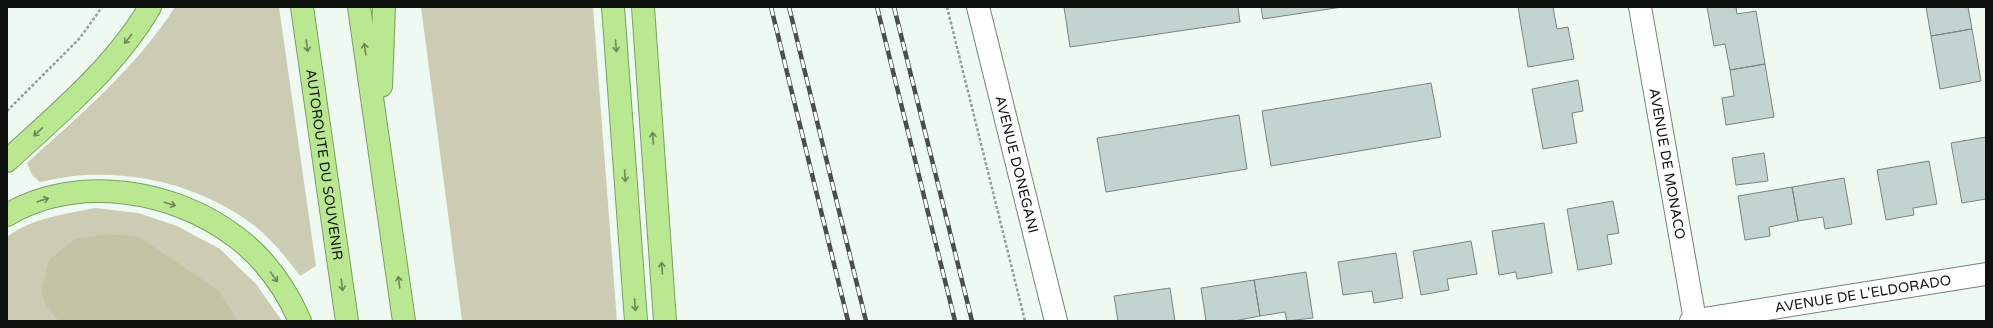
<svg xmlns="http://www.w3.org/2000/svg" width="1993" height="328" viewBox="0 0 1993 328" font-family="'Varela Round',sans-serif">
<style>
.green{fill:#ccccb4}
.forest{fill:#c4c3a3}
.building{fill:#c3d3cf;stroke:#788683}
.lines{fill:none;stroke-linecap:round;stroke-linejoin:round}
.minor-casing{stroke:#758078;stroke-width:24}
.highway-casing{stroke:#7e9d64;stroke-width:24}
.path{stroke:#969e98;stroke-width:2.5;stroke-dasharray:3 2;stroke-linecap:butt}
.minor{stroke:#fff;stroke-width:22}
.highway{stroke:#bae891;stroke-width:22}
.rail-casing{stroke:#494f4b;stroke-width:4.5}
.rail{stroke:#fff;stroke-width:3;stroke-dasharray:9;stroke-linecap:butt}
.oneway{stroke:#6d8856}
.labels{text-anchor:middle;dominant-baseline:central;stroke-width:4;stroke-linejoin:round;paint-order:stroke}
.street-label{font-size:14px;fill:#0e120f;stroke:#fff}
</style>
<rect width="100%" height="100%" fill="#eefaf1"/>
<path class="green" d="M 175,7 L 279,7 L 316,266 L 300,276 C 286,257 270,237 251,223 C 203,188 144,172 85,175 C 70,176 55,179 40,182 L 32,175 L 27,163 C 81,114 135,69 175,7 Z
M 421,7 L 593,7 L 617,321 L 462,321 Z
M 95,208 L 138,213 L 177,226 L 220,249 L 256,284 L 282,321 L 7,321 L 7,237 C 32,218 65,214 95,208 Z"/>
<path class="forest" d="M 109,234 L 139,237 L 219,291 L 238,321 L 59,321 L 46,307 L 41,292 L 49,260 L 75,239 Z"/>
<path class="building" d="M 1064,7 L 1238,7 L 1240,22 L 1070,47 Z
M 1261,7 L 1342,7 L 1263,19 Z
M 1518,7 L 1553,7 L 1557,29 L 1568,27 L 1574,59 L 1528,67 Z
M 1707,7 L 1736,7 L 1737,14 L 1756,11 L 1765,64 L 1730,70 L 1725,44 L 1714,46 Z
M 1926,7 L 1968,7 L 1972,29 L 1931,36 Z
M 1972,29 L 1981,81 L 1940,89 L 1931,36 Z
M 1765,64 L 1774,117 L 1726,125 L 1722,98 L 1734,96 L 1730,70 Z
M 1578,80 L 1583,111 L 1572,113 L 1577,143 L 1543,149 L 1532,89 Z
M 1431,83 L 1441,137 L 1271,166 L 1262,111 Z
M 1239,115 L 1247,169 L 1106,192 L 1097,138 Z
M 1986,137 L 1986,199 L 1962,203 L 1951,143 Z
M 1764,153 L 1768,181 L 1736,185 L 1732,158 Z
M 1929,161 L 1937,204 L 1913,208 L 1914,215 L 1886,220 L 1877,170 Z
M 1844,178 L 1852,224 L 1825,229 L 1823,217 L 1798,221 L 1792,187 Z
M 1792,187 L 1798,221 L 1769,227 L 1770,236 L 1745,240 L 1738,196 Z
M 1613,201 L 1619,233 L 1607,235 L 1612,264 L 1578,270 L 1567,209 Z
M 1544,223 L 1552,273 L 1517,279 L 1516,272 L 1499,275 L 1492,231 Z
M 1471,241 L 1477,274 L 1447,279 L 1449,290 L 1421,295 L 1413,251 Z
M 1396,253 L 1403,298 L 1374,303 L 1372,291 L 1343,295 L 1338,262 Z
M 1306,272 L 1313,318 L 1287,321 L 1285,312 L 1260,316 L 1254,280 Z
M 1254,280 L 1260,316 L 1234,321 L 1206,321 L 1201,288 Z
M 1170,288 L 1175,321 L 1118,321 L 1114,296 Z"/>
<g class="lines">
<defs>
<g id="minor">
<path id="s1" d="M 978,7 L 1056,321"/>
<path id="s2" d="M 1640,7 L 1695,320"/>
<path id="s3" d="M 1691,321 L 1986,274"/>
</g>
<g id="highway">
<path id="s4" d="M 302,7 L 347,321"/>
<path d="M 359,7 L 404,321"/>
<path d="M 613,7 L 636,321"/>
<path d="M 643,7 L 665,321"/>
<path d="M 381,86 L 384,7"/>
<path d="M 7,161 C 58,114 115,67 150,7"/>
<path d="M 7,215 C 77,174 173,189 236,237 C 264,258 286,289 300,321"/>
</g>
</defs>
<use href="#minor" class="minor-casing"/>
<use href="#highway" class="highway-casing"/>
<path class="path" d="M 947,7 L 1025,321
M 7,111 L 80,38 L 102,7"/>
<use href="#minor" class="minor"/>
<use href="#highway" class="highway"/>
<defs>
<path id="rail" d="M 771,7 L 848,321
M 789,7 L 866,321
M 877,7 L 955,321
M 894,7 L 972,321"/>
</defs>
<use href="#rail" class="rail-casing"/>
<use href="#rail" class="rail"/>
</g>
<defs><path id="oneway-shaft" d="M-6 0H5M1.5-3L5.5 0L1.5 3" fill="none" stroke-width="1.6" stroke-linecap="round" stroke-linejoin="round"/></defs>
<g class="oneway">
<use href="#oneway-shaft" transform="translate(128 39) rotate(129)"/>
<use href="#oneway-shaft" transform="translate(307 46) rotate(82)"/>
<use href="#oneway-shaft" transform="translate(616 46) rotate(86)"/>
<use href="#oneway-shaft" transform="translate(365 49) rotate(-98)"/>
<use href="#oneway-shaft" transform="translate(38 132) rotate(137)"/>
<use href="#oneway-shaft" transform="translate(653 138) rotate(-94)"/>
<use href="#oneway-shaft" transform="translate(625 176) rotate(86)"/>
<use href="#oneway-shaft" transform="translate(43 200) rotate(-18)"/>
<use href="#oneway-shaft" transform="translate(170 204) rotate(18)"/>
<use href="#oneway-shaft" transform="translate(662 268) rotate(-94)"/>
<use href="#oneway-shaft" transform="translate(274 277) rotate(54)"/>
<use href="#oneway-shaft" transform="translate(399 282) rotate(-98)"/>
<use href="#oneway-shaft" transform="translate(342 285) rotate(82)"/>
<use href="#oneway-shaft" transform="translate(635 305) rotate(86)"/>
</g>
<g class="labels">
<g class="street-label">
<text stroke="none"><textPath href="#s4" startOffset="159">AUTOROUTE DU SOUVENIR</textPath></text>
<text stroke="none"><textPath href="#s1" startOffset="162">AVENUE DONEGANI</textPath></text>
<text stroke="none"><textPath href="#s2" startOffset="159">AVENUE DE MONACO</textPath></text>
<text stroke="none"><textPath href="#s3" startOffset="174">AVENUE DE L'ELDORADO</textPath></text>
</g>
</g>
<rect width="1993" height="328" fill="none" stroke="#0e120f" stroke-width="16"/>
</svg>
